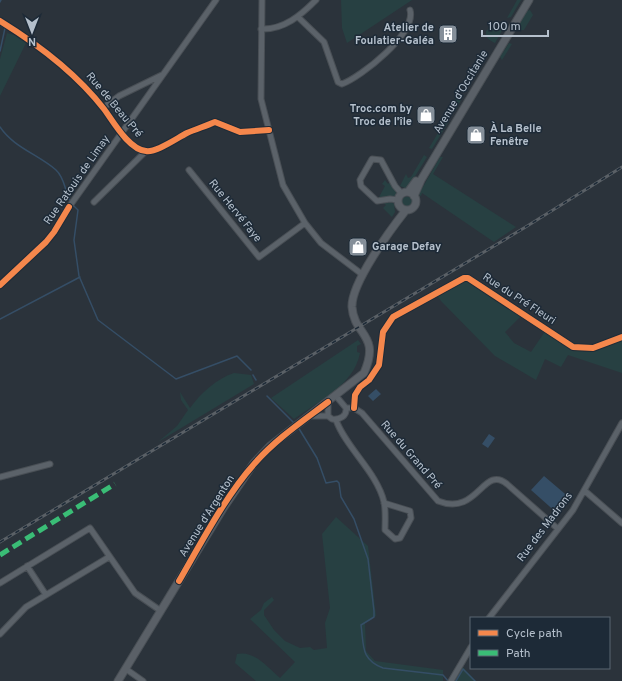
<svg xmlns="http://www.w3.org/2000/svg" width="622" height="681" viewBox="0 0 622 681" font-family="Overpass,sans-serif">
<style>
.green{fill:#274042}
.water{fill:#354e66}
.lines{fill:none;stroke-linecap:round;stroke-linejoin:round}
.stream{stroke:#354e66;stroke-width:1.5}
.minor-casing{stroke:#494f55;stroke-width:7}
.secondary-casing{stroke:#494f55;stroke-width:9}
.minor{stroke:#5b6269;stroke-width:5}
.secondary{stroke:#5a6067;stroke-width:7}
.rail-casing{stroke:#5a6066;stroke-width:3}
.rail{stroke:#1d2a37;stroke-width:1.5;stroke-dasharray:4.5;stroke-linecap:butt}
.quiet{stroke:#3abd76;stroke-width:5;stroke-dasharray:10 5;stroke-linecap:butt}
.cycleway-casing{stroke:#1d2a37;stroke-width:8}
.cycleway{stroke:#f5874c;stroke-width:6}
.labels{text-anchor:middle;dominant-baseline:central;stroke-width:3;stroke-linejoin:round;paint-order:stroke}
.poi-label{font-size:11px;font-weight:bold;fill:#b5c0cc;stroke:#1d2a37;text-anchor:end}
.street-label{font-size:11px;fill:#b5c0cc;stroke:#1d2a37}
</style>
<rect width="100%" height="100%" fill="#2b333b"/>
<path class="green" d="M 341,0 L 412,0 L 347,43 L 342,28 Z
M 517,0 L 521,0 L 511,17 L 507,18 Z
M 530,10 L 533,15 L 524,30 L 520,30 L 518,27 L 527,11 Z
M 491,27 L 503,29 L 495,43 C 489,40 485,38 486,31 Z
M 7,33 L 14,35 L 26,43 L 0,96 L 0,59 Z
M 509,43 L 512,44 L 502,60 L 500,57 Z
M 459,96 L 461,100 L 455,111 L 452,111 L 456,100 L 455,99 Z
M 447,118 L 449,121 L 432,149 L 429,148 Z
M 424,155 L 427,157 L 409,186 L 405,188 L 400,186 L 406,174 L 408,178 L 411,177 Z
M 440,157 L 443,157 L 433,174 L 516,227 L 494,242 L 422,193 L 421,196 L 419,195 L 420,192 Z
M 385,180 L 388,184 L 390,182 L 397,193 L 394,198 L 378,199 L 385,186 L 382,184 Z
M401.5 202a5.5 5.5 0 1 1 11 0a5.5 5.5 0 1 1-11 0Z
M 383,202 L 391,202 L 394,204 L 395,212 L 392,217 L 383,208 L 386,205 Z
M 462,280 L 469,280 L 522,315 L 505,332 L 514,343 L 531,352 L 546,330 C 580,356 584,354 622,340 L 622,373 L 568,355 L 561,367 L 545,359 L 536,380 L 495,356 L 441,301 L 437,295 Z
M 358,340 L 361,344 L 357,346 L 357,352 L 360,353 C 354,385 319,401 294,419 L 271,398 Z
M 234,373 L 251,375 L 254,384 L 158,442 L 177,426 L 188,410 L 181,400 L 180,392 L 190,408 C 201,393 216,379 234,373 Z
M 336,517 L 368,546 L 376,616 L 365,622 L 366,651 L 375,661 L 443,670 L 443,681 L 256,681 L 235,663 L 237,654 C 254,650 267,667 280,678 L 295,662 L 250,619 L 261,610 L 264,603 L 272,597 L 274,600 L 264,610 L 264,615 L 274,630 L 285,641 L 300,648 L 310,647 L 314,650 L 327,648 L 325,623 L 330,608 L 322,534 Z
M 462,666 L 476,681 L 453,681 Z"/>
<path class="water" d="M 376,389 L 381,394 L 373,401 L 368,396 Z
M 489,434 L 495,438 L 488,448 L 482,444 Z
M 544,476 L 571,499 L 558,514 L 531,490 Z"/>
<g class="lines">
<path class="stream" d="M 0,2 L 1,0
M 0,25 L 5,28 L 0,51
M 0,127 C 13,147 39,155 56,170 C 68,181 63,198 78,210 L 74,240 L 79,276 L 98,320 L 176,379 L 237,356 L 251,370
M 0,319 L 80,277
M 253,375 L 256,380
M 267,396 L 294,423
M 298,427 L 317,458 L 326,483 L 337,481 L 339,483 L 341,497 L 354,519 L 368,559 L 374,611 L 374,617 L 361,625 C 364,645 360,659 383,668 L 443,675 L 448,681
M 456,681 L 463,669 L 475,681"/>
<defs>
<path id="minor" d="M 262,0 L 261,99 L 283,185 L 305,223 L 321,243 L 363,275
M 298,17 L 324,42 L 338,82 L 342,84 C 361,77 417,33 410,10
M 0,21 C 39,45 76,73 104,109 C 113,121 129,150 146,151 C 156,153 177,138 187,133 C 196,129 206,126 215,122 L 240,132 L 269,130
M 261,29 C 284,30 301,15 316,0
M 103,108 L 119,96 L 162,75
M 189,170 L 259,257 L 305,223
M 398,200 L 390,199 L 377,201 L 361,186 L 360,180 L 372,159 L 381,160 L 395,186 L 402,194
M 94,202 L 146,151
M 0,285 L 46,242 L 54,232 L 69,207 L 216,0
M 328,402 L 328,416 L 332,419 C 340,420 347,416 346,408 L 336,396
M 346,408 L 354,408 L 362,413 L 438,501 C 478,517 483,464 507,484 L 558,529
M 354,408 L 355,395 L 360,387 L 369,380 L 379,365 L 383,332 L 393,317 L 464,278 L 468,278 L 573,347 L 593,348 L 622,337
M 311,416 L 328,416
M 336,420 C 346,448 377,472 384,502 C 386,511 385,522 385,530 L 395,539 L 400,538 L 411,518 L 410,511 L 384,503
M 0,477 L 50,464
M 585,491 L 622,523
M 27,566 L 46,595
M 0,583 L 90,528 L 135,593 L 161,611
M 489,618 L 573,510 L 622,423
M 0,634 L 26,607 L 109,557
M 126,669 L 143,681
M 451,681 L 471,647"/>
<path id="secondary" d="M398 201a9 9 0 1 1 18 0a9 9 0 1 1-18 0Z
M 408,192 L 416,181
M 414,196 L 421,180 L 529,0
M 118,681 L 224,507 L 254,463 L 270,446 L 364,373 C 381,334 354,336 352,307 C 351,283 391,229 406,210"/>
</defs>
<use href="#minor" class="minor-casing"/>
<use href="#secondary" class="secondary-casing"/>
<use href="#minor" class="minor"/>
<use href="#secondary" class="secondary"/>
<defs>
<path id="rail" d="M 0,542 L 524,228 L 622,167"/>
</defs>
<use href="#rail" class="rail-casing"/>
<use href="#rail" class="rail"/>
<path class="quiet" d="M 0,555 L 115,484"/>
<defs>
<path id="cycleway" d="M 0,21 C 39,45 76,73 104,109 C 113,121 129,150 146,151 C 156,153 177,138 187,133 C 196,129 206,126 215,122 L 240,132 L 269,130
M 0,285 L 46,242 L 54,232 L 69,207
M 354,408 L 355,395 L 360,387 L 369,380 L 379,365 L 383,332 L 393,317 L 464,278 L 468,278 L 573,347 L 593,348 L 622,337
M 179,581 C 201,543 226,495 255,463 C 276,439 303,421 328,402"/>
</defs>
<use href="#cycleway" class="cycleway-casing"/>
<use href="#cycleway" class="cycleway"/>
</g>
<defs>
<symbol id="building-square" viewBox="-11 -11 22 22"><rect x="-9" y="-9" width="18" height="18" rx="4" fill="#858f99" stroke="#1d2a37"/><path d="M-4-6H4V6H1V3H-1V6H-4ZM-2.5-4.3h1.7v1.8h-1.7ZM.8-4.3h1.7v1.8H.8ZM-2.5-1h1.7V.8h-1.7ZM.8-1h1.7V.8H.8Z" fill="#fff"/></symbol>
<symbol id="shop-square" viewBox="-11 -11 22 22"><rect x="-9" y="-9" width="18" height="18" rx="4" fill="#858f99" stroke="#1d2a37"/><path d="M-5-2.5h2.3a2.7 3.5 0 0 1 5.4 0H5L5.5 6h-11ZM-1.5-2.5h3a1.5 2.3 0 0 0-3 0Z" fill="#fff"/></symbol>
</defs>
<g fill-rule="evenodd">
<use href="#building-square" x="437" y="23" width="22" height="22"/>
<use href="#shop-square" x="415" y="104" width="22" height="22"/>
<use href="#shop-square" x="465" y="124" width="22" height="22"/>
<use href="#shop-square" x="347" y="236" width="22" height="22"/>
</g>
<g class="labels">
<g class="poi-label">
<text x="434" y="28">Atelier de<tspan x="434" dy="13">Foulatier-Galéa</tspan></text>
<text x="412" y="109">Troc.com by<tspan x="412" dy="13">Troc de l'île</tspan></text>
<text x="490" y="129" text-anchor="start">À La Belle<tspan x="490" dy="13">Fenêtre</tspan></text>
<text x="372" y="247" text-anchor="start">Garage Defay</text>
</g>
<g class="street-label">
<text transform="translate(461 92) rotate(-59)">Avenue d'Occitanie</text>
<text transform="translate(114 105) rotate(50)">Rue de Beau Pré</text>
<text transform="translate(77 180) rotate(-55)">Rue Ratouis de Limay</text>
<text transform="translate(235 211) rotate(51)">Rue Hervé Faye</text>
<text transform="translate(519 299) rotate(33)">Rue du Pré Fleuri</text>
<text transform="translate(411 455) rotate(49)">Rue du Grand Pré</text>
<text transform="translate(207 516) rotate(-58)">Avenue d'Argenton</text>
<text transform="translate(545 527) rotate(-53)">Rue des Madrons</text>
</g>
</g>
<rect x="470" y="617" width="140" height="52" fill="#1d2a37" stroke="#5a6673"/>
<rect x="478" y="630" width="20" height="6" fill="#f5874c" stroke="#5a6673"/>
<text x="506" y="637" font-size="12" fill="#b5c0cc">Cycle path</text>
<rect x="478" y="650" width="20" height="6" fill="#3abd76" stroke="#5a6673"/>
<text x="506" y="657" font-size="12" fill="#b5c0cc">Path</text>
<g transform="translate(32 32) rotate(180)" stroke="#1d2a37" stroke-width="3" paint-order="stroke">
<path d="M0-3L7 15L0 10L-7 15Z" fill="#b5c0cc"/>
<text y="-6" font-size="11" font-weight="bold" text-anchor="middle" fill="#b5c0cc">N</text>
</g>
<path d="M482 30v6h66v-6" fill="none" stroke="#b5c0cc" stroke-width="2"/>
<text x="488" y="30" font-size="12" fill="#b5c0cc" stroke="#1d2a37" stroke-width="3" paint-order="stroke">100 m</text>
</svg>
